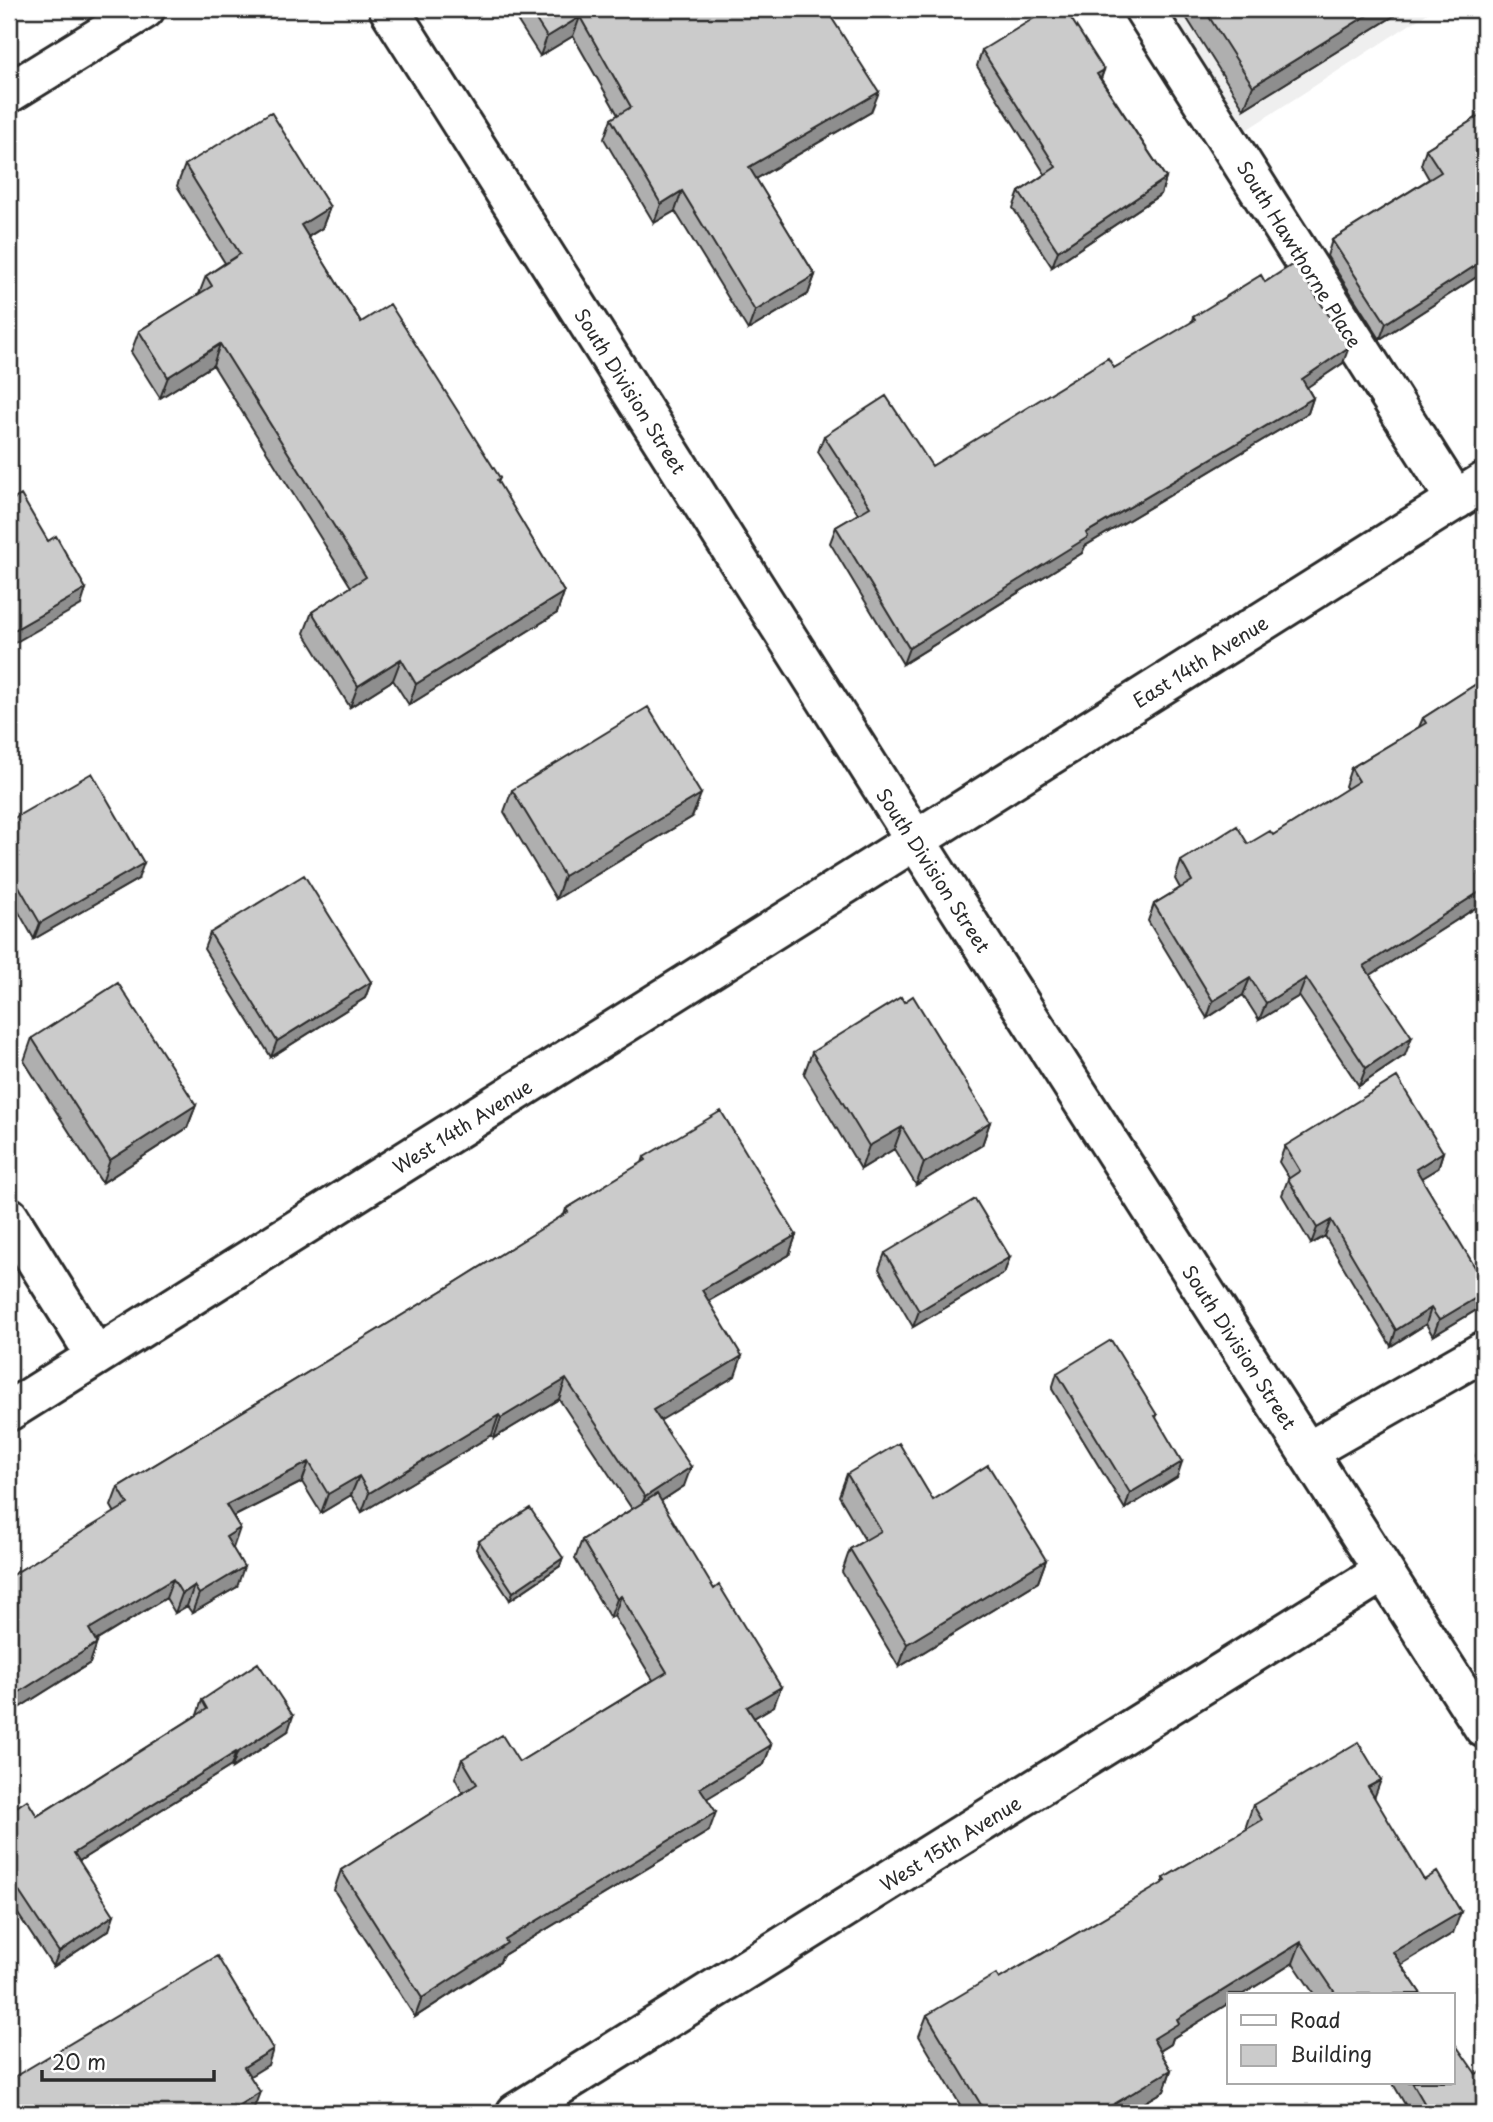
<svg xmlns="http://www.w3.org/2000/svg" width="1493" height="2122" viewBox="0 0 1493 2122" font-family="'Playpen Sans',sans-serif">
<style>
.built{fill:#efefef}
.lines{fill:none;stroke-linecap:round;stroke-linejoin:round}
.minor-casing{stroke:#2b2b2b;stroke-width:44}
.minor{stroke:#fff;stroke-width:38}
.wall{fill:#afafaf;stroke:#2b2b2b;stroke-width:2}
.shaded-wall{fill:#8e8e8e;stroke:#2b2b2b;stroke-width:2}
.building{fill:#cbcbcb;stroke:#2b2b2b;stroke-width:2}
.labels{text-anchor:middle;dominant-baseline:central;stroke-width:6;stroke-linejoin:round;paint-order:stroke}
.street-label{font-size:19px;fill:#2b2b2b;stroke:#fff}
</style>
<rect width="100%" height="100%" fill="#fff"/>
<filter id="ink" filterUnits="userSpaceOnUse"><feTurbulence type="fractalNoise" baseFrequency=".0143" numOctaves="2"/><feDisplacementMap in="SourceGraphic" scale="14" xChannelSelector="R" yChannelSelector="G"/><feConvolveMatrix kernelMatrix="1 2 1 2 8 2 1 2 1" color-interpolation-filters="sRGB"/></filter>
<g filter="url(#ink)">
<path class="built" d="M 1164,9 L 1434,9 L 1243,132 Z"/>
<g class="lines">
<defs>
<path id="minor" d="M 389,9 L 916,841 L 1484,1728
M 1144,9 L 1456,500
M 9,93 L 145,9
M 9,1217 L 96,1356
M 9,1411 L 1484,482
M 1307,1452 L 1484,1351
M 516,2113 L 1383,1572"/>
</defs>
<use href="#minor" class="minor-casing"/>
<use href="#minor" class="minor"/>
</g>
<path class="wall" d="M 510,9 L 826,9 L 871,112 L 756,179 L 815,275 L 808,294 L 748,330 L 675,211 L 654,223 L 604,139 L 611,119 L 618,115 L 573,36 L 540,56 Z
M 1181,9 L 1405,9 L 1244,109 Z
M 982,50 L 1104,70 L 1101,79 L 1166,178 L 1161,194 L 1052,267 L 1013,208 L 1019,192 L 1045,174 L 977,66 Z
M 1484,113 L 1484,278 L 1481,280 L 1478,276 L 1380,339 L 1327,256 L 1332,240 L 1429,179 L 1421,165 L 1426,149 Z
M 185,165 L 330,207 L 322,228 L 308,237 L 361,322 L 500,478 L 498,483 L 564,592 L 557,613 L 409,705 L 393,680 L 350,707 L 304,633 L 312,612 L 351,587 L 213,365 L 160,398 L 131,352 L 139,331 L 199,294 L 206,276 L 225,263 L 177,186 Z
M 1265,282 L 1343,363 L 1307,387 L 1313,398 L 1308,413 L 1085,546 L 1082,553 L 903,664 L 830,543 L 836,527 L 858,514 L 818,452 L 824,436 L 932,466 L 1114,368 L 1191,323 L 1193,317 Z
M 1484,679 L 1480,905 L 1370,975 L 1405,1055 L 1359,1086 L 1299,996 L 1259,1020 L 1243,995 L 1207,1018 L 1148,921 L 1154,904 L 1180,888 L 1175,879 L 1181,861 L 1248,844 L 1273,835 L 1347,789 L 1345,786 L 1351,768 L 1419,727 L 1423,718 Z
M 512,790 L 692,817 L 556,899 L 504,812 Z
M 9,821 L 138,879 L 34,939 L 9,895 Z
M 210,933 L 371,982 L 365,998 L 271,1057 L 204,949 Z
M 32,1038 L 196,1105 L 187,1128 L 102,1183 L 24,1061 Z
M 812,1052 L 990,1122 L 982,1145 L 916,1185 L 894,1149 L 861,1169 L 804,1074 Z
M 1285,1146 L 1443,1152 L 1438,1168 L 1421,1178 L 1483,1306 L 1433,1336 L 1426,1324 L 1391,1346 L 1325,1236 L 1311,1244 L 1282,1195 L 1288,1179 L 1289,1178 L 1279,1162 Z
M 644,1157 L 796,1235 L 789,1255 L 709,1301 L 735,1376 L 660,1420 L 684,1486 L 661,1501 L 774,1706 L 754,1718 L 771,1745 L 764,1764 L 707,1798 L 709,1831 L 502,1956 L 500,1962 L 415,2017 L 334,1890 L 341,1870 L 463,1793 L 455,1778 L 462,1759 L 519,1762 L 653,1680 L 614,1616 L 610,1618 L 575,1559 L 582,1540 L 632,1509 L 559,1399 L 494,1438 L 492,1435 L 362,1512 L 351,1495 L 321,1513 L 302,1482 L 233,1517 L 233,1548 L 237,1587 L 192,1613 L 187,1606 L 175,1613 L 166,1598 L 96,1641 L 90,1663 L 9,1714 L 9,1577 L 115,1513 L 111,1506 L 118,1487 L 442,1291 L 564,1215 L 566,1209 L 642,1163 Z
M 885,1253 L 1010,1257 L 1004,1273 L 913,1327 L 879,1269 Z
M 1057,1373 L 1157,1415 L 1156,1418 L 1177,1477 L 1125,1509 L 1052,1389 Z
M 1484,1433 L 1484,1469 L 1476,1456 Z
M 847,1474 L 933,1500 L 1046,1560 L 1038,1582 L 899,1667 L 842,1572 L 850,1549 L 865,1540 L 839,1496 Z
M 479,1541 L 563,1558 L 560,1566 L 510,1600 L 476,1549 Z
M 202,1700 L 288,1731 L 232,1768 L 231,1766 L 79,1861 L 109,1930 L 53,1967 L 12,1905 L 9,1907 L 9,1812 L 37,1816 L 197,1715 Z
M 1374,1798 L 1453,1933 L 1401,1964 L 1421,1994 L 1314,1994 L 1293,1963 L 1243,1994 L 1229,1994 L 1229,2003 L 1173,2038 L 1171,2044 L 1160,2051 L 1171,2070 L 1164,2091 L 1127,2113 L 965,2113 L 919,2036 L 927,2015 L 999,1979 L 1162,1884 L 1164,1878 L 1247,1829 L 1246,1826 L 1253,1805 Z
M 1392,2082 L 1453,2082 L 1484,2113 L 1410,2113 Z"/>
<path class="shaded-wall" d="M 1377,9 L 1405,9 L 1244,109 L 1253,86 Z
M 580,17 L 573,36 L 540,56 L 547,37 Z
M 1104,70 L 1098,86 L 1097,74 Z
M 879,92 L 871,112 L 742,187 L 749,167 Z
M 1166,178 L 1161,194 L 1052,267 L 1058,251 Z
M 682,191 L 675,211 L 654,223 L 661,204 Z
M 330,207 L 322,228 L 293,246 L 301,225 Z
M 1484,260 L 1478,276 L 1380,339 L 1386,323 Z
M 815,275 L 808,294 L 748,330 L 755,311 Z
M 220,344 L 213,365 L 160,398 L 168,377 Z
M 1349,347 L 1343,363 L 1296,395 L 1302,379 Z
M 1313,398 L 1308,413 L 1085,546 L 1082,553 L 903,664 L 909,648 L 1086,533 Z
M 86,589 L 81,605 L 9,646 L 9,633 Z
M 564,592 L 557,613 L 409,705 L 416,684 Z
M 401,659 L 393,680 L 350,707 L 358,686 Z
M 701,794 L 692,817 L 556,899 L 564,876 Z
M 144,863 L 138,879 L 34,939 L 40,923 Z
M 1484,870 L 1484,884 L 1478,873 Z
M 1484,889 L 1484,893 L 1480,905 L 1358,983 L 1364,966 Z
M 1250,978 L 1243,995 L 1207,1018 L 1213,1001 Z
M 1306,978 L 1299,996 L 1259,1020 L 1266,1003 Z
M 371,982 L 365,998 L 271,1057 L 277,1041 Z
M 1412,1037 L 1405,1055 L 1359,1086 L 1366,1068 Z
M 196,1105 L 187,1128 L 102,1183 L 110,1160 Z
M 990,1122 L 982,1145 L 916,1185 L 924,1163 Z
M 902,1127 L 894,1149 L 861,1169 L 869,1146 Z
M 1443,1152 L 1438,1168 L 1410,1185 L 1416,1169 Z
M 1331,1220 L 1325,1236 L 1311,1244 L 1317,1228 Z
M 796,1235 L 789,1255 L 694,1309 L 702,1290 Z
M 1010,1257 L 1004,1273 L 913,1327 L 919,1311 Z
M 1484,1293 L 1483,1306 L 1433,1336 L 1439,1320 Z
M 1431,1308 L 1426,1324 L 1391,1346 L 1396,1330 Z
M 742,1356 L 735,1376 L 646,1429 L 653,1410 Z
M 566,1379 L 559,1399 L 494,1438 L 501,1418 Z
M 499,1415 L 492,1435 L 362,1512 L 369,1493 Z
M 309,1462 L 302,1482 L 219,1524 L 226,1505 Z
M 1182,1462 L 1177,1477 L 1125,1509 L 1130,1493 Z
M 691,1467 L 684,1486 L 637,1517 L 645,1497 Z
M 359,1476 L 351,1495 L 321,1513 L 328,1494 Z
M 240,1528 L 233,1548 L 219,1557 L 226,1537 Z
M 563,1558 L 560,1566 L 510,1600 L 513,1592 Z
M 1046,1560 L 1038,1582 L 899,1667 L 907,1644 Z
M 244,1567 L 237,1587 L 192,1613 L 199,1594 Z
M 173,1579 L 166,1598 L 82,1649 L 89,1629 Z
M 194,1586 L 187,1606 L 175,1613 L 182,1594 Z
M 621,1596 L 614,1616 L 610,1618 L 617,1599 Z
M 97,1643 L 90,1663 L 9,1714 L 9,1707 L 13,1696 Z
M 781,1687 L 774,1706 L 740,1726 L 747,1707 Z
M 293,1716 L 288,1731 L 232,1768 L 237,1753 Z
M 771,1745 L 764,1764 L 693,1807 L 700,1788 Z
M 236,1752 L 231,1766 L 68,1868 L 74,1853 Z
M 1381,1780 L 1373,1801 L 1368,1787 Z
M 716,1812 L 709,1831 L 502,1956 L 500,1962 L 415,2017 L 422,1998 L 505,1940 Z
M 18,1890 L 12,1905 L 9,1907 L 14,1892 Z
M 1461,1912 L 1453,1933 L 1386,1974 L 1393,1952 Z
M 114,1915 L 109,1930 L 53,1967 L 59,1952 Z
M 1301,1942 L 1293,1963 L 1243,1994 L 1229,1994 L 1229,2003 L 1173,2038 L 1171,2044 L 1145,2060 L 1153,2039 L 1177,2019 Z
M 273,2049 L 268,2065 L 239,2083 L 244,2067 Z
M 1171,2070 L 1164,2091 L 1127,2113 L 1099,2113 Z
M 260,2092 L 254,2108 L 245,2113 L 226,2113 Z"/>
<path class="building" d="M 529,9 L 826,9 L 879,92 L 749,167 L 815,275 L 755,311 L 682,191 L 661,204 L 611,119 L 631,107 L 580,17 L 547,37 Z
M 1049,9 L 1065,9 L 1104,70 L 1097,74 L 1166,178 L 1058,251 L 1019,192 L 1056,167 L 982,50 Z
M 1204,9 L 1377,9 L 1253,86 Z
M 271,112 L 330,207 L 301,225 L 361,322 L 390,304 L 500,478 L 497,480 L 564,592 L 416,684 L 401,659 L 358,686 L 312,612 L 366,577 L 220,344 L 168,377 L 139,331 L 212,286 L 206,276 L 240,254 L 185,165 Z
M 1484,113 L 1484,260 L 1386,323 L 1332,240 L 1441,172 L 1426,149 Z
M 1295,263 L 1349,347 L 1302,379 L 1313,398 L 1086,533 L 1088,537 L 909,648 L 836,527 L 870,507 L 824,436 L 886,396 L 932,466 L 1108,358 L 1114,368 L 1195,320 L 1193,317 L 1261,275 L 1265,282 Z
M 21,495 L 48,541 L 56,536 L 86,589 L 9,633 L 9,502 Z
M 1484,679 L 1484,870 L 1478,873 L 1484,884 L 1484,889 L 1364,966 L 1412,1037 L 1366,1068 L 1306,978 L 1266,1003 L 1250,978 L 1213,1001 L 1154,904 L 1192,881 L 1181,861 L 1237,826 L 1248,844 L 1270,831 L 1273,835 L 1359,781 L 1351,768 L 1426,723 L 1423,718 Z
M 648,707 L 701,794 L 564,876 L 512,790 Z
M 92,773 L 144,863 L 40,923 L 9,869 L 9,821 Z
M 304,875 L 371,982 L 277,1041 L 210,933 Z
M 118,983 L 196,1105 L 110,1160 L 32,1038 Z
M 913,996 L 990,1122 L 924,1163 L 902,1127 L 869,1146 L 812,1052 L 901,997 L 904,1002 Z
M 1397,1077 L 1443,1152 L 1416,1169 L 1484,1282 L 1484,1293 L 1439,1320 L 1431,1308 L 1396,1330 L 1331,1220 L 1317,1228 L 1288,1179 L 1300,1171 L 1285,1146 Z
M 721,1111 L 796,1235 L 702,1290 L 742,1356 L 653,1410 L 691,1467 L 645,1497 L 566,1379 L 501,1418 L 499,1415 L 369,1493 L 359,1476 L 328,1494 L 309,1462 L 226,1505 L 240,1528 L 226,1537 L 244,1567 L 199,1594 L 194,1586 L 182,1594 L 173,1579 L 89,1629 L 97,1643 L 13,1696 L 9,1690 L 9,1577 L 128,1504 L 118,1487 L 442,1291 L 568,1212 L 566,1209 L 646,1160 L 644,1157 Z
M 975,1199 L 1010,1257 L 919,1311 L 885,1253 Z
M 1111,1340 L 1157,1415 L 1155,1416 L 1182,1462 L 1130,1493 L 1057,1373 Z
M 899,1443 L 933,1500 L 988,1465 L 1046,1560 L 907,1644 L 850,1549 L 881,1531 L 847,1474 Z
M 657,1494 L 714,1589 L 719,1585 L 781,1687 L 747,1707 L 771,1745 L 700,1788 L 716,1812 L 505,1940 L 507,1943 L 422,1998 L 341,1870 L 477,1784 L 462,1759 L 502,1735 L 519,1762 L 667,1672 L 621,1596 L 617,1599 L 582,1540 Z
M 530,1508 L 563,1558 L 513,1592 L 479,1541 Z
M 258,1663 L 293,1716 L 237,1753 L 236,1752 L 74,1853 L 114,1915 L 59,1952 L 18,1890 L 14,1892 L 9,1884 L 9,1812 L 27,1800 L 37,1816 L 207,1709 L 202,1700 Z
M 1358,1742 L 1381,1780 L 1368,1787 L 1424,1880 L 1437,1872 L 1461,1912 L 1393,1952 L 1421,1994 L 1336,1994 L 1301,1942 L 1177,2019 L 1179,2023 L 1153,2039 L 1171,2070 L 1099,2113 L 986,2113 L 927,2015 L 996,1974 L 999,1979 L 1166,1881 L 1164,1878 L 1262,1820 L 1253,1805 Z
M 217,1956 L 273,2049 L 244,2067 L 260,2092 L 226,2113 L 9,2113 L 9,2080 Z
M 1453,2041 L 1476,2074 L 1484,2069 L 1484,2113 L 1430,2113 L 1412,2082 L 1453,2082 Z
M 873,2105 L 878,2113 L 859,2113 Z"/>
</g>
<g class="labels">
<g class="street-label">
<text transform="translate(1300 254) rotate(58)">South Hawthorne Place</text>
<text transform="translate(631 391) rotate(58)">South Division Street</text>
<text transform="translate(1200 661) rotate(-32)">East 14th Avenue</text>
<text transform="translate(934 870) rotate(57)">South Division Street</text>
<text transform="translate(462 1126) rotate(-32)">West 14th Avenue</text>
<text transform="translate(1240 1347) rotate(57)">South Division Street</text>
<text transform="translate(950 1843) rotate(-32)">West 15th Avenue</text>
</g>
</g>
<rect width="1493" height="2122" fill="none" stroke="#fff" stroke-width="35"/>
<rect x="18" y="18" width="1458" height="2087" fill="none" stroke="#2b2b2b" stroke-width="2.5" filter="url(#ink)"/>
<rect x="1227" y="1993" width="228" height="91" fill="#ffffff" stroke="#aaaaaa" stroke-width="2"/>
<rect x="1241" y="2015" width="35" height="10" fill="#ffffff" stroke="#aaaaaa" stroke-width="2"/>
<text x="1290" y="2028" font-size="21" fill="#2b2b2b">Road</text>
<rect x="1241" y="2045" width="35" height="21" fill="#cbcbcb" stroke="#aaaaaa" stroke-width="2"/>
<text x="1290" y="2062" font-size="21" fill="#2b2b2b">Building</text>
<path d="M42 2070v10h172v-10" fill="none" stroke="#2b2b2b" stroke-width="3.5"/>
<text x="52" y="2070" font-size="21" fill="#2b2b2b" stroke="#ffffff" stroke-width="5" paint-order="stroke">20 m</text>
</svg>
